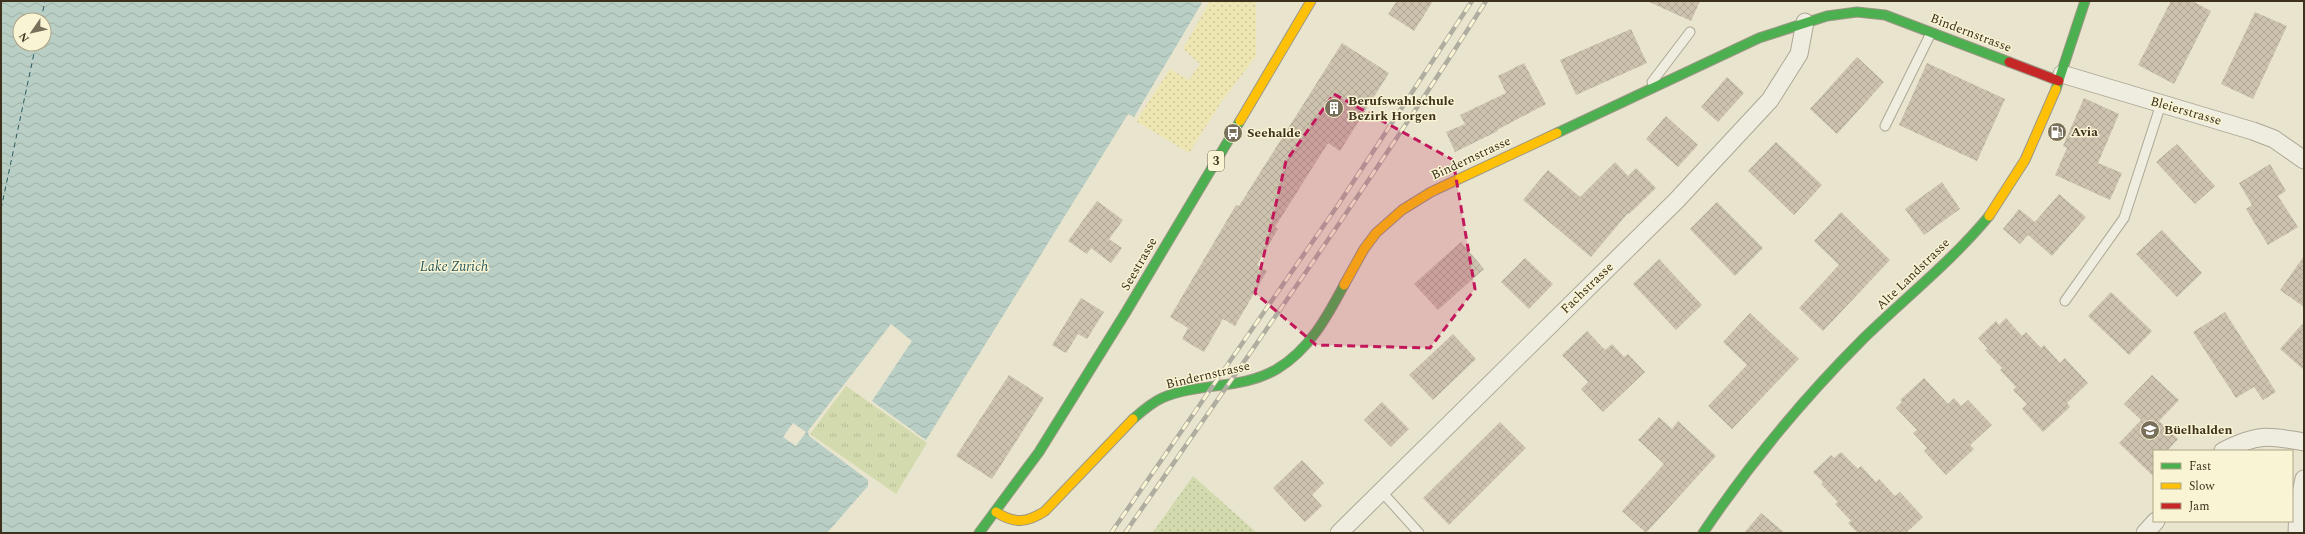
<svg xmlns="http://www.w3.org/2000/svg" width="2305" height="534" viewBox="0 0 2305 534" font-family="Spectral,serif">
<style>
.grass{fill:url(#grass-dots)}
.sand{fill:url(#sand-dots)}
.park{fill:url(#park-tufts)}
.water{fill:url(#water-waves);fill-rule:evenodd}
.pier{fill:#e8e4cd}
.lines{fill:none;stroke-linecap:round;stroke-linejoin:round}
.ferry{stroke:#2a5a5f;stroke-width:1;stroke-dasharray:5 4;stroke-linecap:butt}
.building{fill:url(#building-cross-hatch)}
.lane-casing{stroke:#ada896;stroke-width:11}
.street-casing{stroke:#ada896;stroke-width:19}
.fast-casing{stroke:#9d9786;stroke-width:11}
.slow-casing{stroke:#9d9786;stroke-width:11}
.jam-casing{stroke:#9d9786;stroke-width:11}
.lane{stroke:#efece0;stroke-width:9}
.street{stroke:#efece0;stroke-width:17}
.fast{stroke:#4caf50;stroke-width:9}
.slow{stroke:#ffc107;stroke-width:9}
.jam{stroke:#c62828;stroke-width:9}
.rail-casing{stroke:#afaca0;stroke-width:4.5}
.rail{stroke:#f9f4d3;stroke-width:3;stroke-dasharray:9;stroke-linecap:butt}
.marked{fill:#c2185b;fill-opacity:0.2;stroke:#c2185b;stroke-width:3;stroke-dasharray:8 5;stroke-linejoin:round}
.labels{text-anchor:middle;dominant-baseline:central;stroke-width:3;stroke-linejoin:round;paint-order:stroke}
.shield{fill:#f9f4d3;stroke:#756c54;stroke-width:1}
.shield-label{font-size:12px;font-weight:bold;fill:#3d311d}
.street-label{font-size:13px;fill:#3d311d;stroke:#f9f4d3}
.poi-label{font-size:13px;font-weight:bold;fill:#3d311d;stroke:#f9f4d3;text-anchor:start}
.water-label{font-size:14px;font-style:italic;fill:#2a5a5f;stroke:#f9f4d3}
</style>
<defs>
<pattern id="grass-dots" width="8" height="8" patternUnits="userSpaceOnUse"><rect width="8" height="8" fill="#d3dbae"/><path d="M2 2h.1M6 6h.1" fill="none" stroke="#b6bc95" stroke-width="1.8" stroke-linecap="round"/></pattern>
<pattern id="sand-dots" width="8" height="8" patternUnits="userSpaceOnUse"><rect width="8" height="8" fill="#eee6b2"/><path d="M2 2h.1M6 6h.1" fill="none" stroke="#cdc699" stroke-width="1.8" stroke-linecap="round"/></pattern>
<pattern id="park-tufts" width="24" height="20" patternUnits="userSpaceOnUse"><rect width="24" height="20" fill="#d3dbae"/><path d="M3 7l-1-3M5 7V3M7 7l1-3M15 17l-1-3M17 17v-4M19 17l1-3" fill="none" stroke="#b6bc95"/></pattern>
<pattern id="water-waves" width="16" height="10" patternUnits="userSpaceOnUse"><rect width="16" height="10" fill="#b9cec4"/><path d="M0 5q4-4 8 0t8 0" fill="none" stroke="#a0b1a8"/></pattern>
<pattern id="building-cross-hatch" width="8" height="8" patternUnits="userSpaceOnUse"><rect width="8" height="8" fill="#ccc2ae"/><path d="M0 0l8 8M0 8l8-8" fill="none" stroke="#b0a795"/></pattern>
</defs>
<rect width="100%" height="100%" fill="#e8e4cd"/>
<path class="grass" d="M 1193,476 L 1257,533 L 1153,532 Z"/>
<path class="sand" d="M 1210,1 L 1256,1 L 1256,56 L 1222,101 L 1189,153 L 1136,121 L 1170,69 L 1189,80 L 1200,64 L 1183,49 Z"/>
<path class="park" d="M 846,386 L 927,443 L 896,494 L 810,434 Z"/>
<path class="water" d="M 1,1 L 1203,1 L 1134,117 L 1128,114 L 926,440 L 872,401 L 912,341 L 891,324 L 808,431 L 809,436 L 868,480 L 868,486 L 827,533 L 1,533 ZM 20,20 L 44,20 L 44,44 L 20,44 Z"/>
<path class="pier" d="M 793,423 L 806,432 L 796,446 L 783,437 Z"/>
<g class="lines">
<path class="ferry" d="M 41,20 L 45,1
M 1,209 L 36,44"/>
</g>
<path class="building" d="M 1397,1 L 1433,1 L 1414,31 L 1388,14 Z
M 1647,1 L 1700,1 L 1691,21 Z
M 2171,1 L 2192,1 L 2211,11 L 2174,84 L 2138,65 Z
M 2255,12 L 2287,26 L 2253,99 L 2221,84 Z
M 1631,29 L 1647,63 L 1576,95 L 1560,60 Z
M 1342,43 L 1389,73 L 1340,151 L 1328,143 L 1275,227 L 1278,229 L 1257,265 L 1267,271 L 1235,326 L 1223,319 L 1204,352 L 1182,339 L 1188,328 L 1170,317 L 1236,205 L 1239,206 Z
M 1857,57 L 1884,82 L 1837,134 L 1810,109 Z
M 1524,63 L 1546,104 L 1497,130 L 1498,131 L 1455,152 L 1446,132 L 1465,124 L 1460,115 L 1506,93 L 1498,76 Z
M 1927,63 L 2005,99 L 1977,161 L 1899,125 Z
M 1727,77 L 1744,93 L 1718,122 L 1701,107 Z
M 2084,98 L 2119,114 L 2098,163 L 2122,173 L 2110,200 L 2055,175 L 2067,148 L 2063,146 Z
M 1666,116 L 1698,145 L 1678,167 L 1646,139 Z
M 1776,142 L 1822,185 L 1794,215 L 1748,171 Z
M 2177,144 L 2215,186 L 2195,204 L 2156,162 Z
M 1615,162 L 1628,176 L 1636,168 L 1656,188 L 1629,214 L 1628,213 L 1591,257 L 1523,200 L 1548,170 L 1580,197 Z
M 2270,164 L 2286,191 L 2278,196 L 2298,227 L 2268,245 L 2246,209 L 2252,205 L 2239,183 Z
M 1942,182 L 1960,209 L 1924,235 L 1905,209 Z
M 2059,194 L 2086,217 L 2052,256 L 2028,235 L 2020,244 L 2003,229 L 2019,209 L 2035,222 Z
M 1097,201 L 1123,220 L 1109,239 L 1122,248 L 1111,263 L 1091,248 L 1087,254 L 1068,241 Z
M 1717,202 L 1763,248 L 1735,276 L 1690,229 Z
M 1841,212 L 1890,260 L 1823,331 L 1799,308 L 1839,265 L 1814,241 Z
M 2162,230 L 2202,273 L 2177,297 L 2136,254 Z
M 1461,242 L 1484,269 L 1438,310 L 1414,284 Z
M 2304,256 L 2304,307 L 2280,290 Z
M 1525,258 L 1553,284 L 1529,309 L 1501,282 Z
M 1659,259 L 1702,305 L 1676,330 L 1633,284 Z
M 2111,292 L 2152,331 L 2129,355 L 2088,316 Z
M 1081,298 L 1104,312 L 1087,339 L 1078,334 L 1066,353 L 1052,345 Z
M 2225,312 L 2276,392 L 2263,400 L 2254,387 L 2236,398 L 2193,332 Z
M 1750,313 L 1799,359 L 1732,429 L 1708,406 L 1747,365 L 1723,342 Z
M 2006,318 L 2022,336 L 2026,332 L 2041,348 L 2044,345 L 2060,363 L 2065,358 L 2088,383 L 2067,403 L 2070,407 L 2043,432 L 2022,409 L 2027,404 L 2013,390 L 2016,387 L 2000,370 L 2002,368 L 1985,350 L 1988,349 L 1978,338 L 1996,321 L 1999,325 Z
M 2304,322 L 2304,370 L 2280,349 Z
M 1587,331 L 1605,350 L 1612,344 L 1624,357 L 1628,354 L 1645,372 L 1603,412 L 1581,389 L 1588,382 L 1562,355 Z
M 1453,334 L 1476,359 L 1433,400 L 1409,375 Z
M 1009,375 L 1044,398 L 992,479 L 956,456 Z
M 2152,375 L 2179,400 L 2159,421 L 2178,439 L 2167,451 L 2154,451 L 2154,477 L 2119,443 L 2141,420 L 2124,404 Z
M 1924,378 L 1948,404 L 1954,398 L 1961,406 L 1968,400 L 1992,425 L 1970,445 L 1974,449 L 1946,475 L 1924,451 L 1927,448 L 1913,433 L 1917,430 L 1896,408 L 1902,402 L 1900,400 Z
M 1382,402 L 1409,429 L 1391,447 L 1364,420 Z
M 1659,417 L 1672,429 L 1678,421 L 1716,456 L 1646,533 L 1622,511 L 1664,464 L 1638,440 Z
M 1500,422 L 1526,448 L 1449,525 L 1423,498 Z
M 1841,452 L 1858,469 L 1861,466 L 1876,482 L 1879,479 L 1895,496 L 1900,492 L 1923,517 L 1906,533 L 1858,533 L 1848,523 L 1851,521 L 1835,504 L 1838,502 L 1821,484 L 1823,482 L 1813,472 L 1831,455 L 1834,458 Z
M 1302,460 L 1324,483 L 1312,495 L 1322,506 L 1305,522 L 1273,488 Z
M 1761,513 L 1785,533 L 1744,533 Z"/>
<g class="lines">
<defs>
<path id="lane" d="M 1652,82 L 1690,32
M 1885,126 L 1931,33
M 2065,301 L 2124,218 L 2161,104
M 1381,491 L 1419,533"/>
<path id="street" d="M 2062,74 L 2253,131 L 2274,139 L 2304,160
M 2223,451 C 2257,434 2267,435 2304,442
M 1339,533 L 1676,201 L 1770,100 L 1799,54 L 1805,22
M 2145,533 L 2156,521
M 2297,533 L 2298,507 L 2304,479"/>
<path id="fast" d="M 2056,89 L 2085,1
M 1557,133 L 1759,38 L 1827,16 L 1857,12 L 1885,15 L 2009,62
M 1133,419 C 1142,411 1151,403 1162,398 C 1199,382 1242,390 1277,369 C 1309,350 1327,317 1344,285
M 979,533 L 1039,452 L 1126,312 L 1240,121
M 1703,533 C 1750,463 1804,398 1863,339 C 1905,298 1952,261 1989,216"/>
<path id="slow" d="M 1240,121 L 1311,1
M 1989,216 L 2025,160 L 2056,89
M 1344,285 L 1364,249 L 1376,233 L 1402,210 L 1431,192 L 1557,133
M 996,512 C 1014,524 1027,523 1045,511 L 1133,419"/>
<path id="jam" d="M 2009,62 L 2059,81"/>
</defs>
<use href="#lane" class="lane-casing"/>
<use href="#street" class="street-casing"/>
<use href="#fast" class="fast-casing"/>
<use href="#slow" class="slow-casing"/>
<use href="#jam" class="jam-casing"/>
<use href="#lane" class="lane"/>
<use href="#street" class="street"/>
<use href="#fast" class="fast"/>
<use href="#slow" class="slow"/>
<use href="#jam" class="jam"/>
<defs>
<path id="rail" d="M 1111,533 L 1338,205 L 1472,1
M 1125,533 C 1247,357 1371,182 1486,1"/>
</defs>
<use href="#rail" class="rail-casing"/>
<use href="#rail" class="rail"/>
</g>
<path class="marked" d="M 1334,94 L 1453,160 L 1475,289 L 1430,348 L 1316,345 L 1255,293 L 1286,161 Z"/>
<defs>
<symbol id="building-disc" viewBox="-11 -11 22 22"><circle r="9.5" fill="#79705b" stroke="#f9f4d3"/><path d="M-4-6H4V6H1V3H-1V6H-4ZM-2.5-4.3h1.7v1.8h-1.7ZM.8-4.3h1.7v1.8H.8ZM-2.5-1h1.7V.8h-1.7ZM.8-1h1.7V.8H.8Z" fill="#fff"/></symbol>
<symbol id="fuel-disc" viewBox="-11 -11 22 22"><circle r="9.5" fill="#79705b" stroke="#f9f4d3"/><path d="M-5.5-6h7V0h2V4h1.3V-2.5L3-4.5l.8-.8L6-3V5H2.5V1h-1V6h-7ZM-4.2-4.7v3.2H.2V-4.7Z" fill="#fff"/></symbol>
<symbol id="bus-disc" viewBox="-11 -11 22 22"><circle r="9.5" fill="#79705b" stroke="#f9f4d3"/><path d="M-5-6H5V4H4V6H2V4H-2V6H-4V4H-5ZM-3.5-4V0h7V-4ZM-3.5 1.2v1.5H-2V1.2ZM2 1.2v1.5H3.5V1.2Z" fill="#fff"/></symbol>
<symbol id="school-disc" viewBox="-11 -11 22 22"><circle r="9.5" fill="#79705b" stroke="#f9f4d3"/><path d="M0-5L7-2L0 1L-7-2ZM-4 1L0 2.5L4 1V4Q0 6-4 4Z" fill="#fff"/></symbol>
</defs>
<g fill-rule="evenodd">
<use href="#building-disc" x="1323" y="97" width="22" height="22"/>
<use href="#fuel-disc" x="2046" y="121" width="22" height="22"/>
<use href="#bus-disc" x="1222" y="122" width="22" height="22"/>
<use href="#school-disc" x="2139" y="419" width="22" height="22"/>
</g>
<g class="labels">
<rect class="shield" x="1208" y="151" width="16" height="20" rx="3"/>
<g class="shield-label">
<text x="1216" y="161">3</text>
</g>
<g class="street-label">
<text transform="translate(1971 33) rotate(21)">Bindernstrasse</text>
<text transform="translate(2186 111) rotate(16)">Bleierstrasse</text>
<text transform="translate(1471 158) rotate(-25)">Bindernstrasse</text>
<text transform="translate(1139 264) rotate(-60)">Seestrasse</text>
<text transform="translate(1913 274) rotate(-44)">Alte Landstrasse</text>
<text transform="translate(1587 288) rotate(-44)">Fachstrasse</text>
<text transform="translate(1208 375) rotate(-13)">Bindernstrasse</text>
</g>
<g class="poi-label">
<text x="1348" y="101">Berufswahlschule<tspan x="1348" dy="15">Bezirk Horgen</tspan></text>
<text x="2071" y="132">Avia</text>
<text x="1247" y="133">Seehalde</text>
<text x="2164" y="430">Büelhalden</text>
</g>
<g class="water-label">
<text x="454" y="266">Lake Zurich</text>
</g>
</g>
<rect width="2305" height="534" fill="none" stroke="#3d311d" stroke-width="4"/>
<rect x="2153" y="450" width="140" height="72" fill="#f9f4d3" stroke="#aea68a"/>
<rect x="2161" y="463" width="20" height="6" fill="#4caf50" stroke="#aea68a"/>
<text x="2189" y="470" font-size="12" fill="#3d311d">Fast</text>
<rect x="2161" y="483" width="20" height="6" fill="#ffc107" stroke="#aea68a"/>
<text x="2189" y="490" font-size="12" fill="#3d311d">Slow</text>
<rect x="2161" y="503" width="20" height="6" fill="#c62828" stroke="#aea68a"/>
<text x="2189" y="510" font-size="12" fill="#3d311d">Jam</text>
<g transform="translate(32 32) rotate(236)"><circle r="19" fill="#f9f4d3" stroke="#aea68a"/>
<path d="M0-3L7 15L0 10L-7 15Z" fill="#79705b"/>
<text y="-6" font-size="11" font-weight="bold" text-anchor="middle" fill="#3d311d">N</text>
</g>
</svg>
